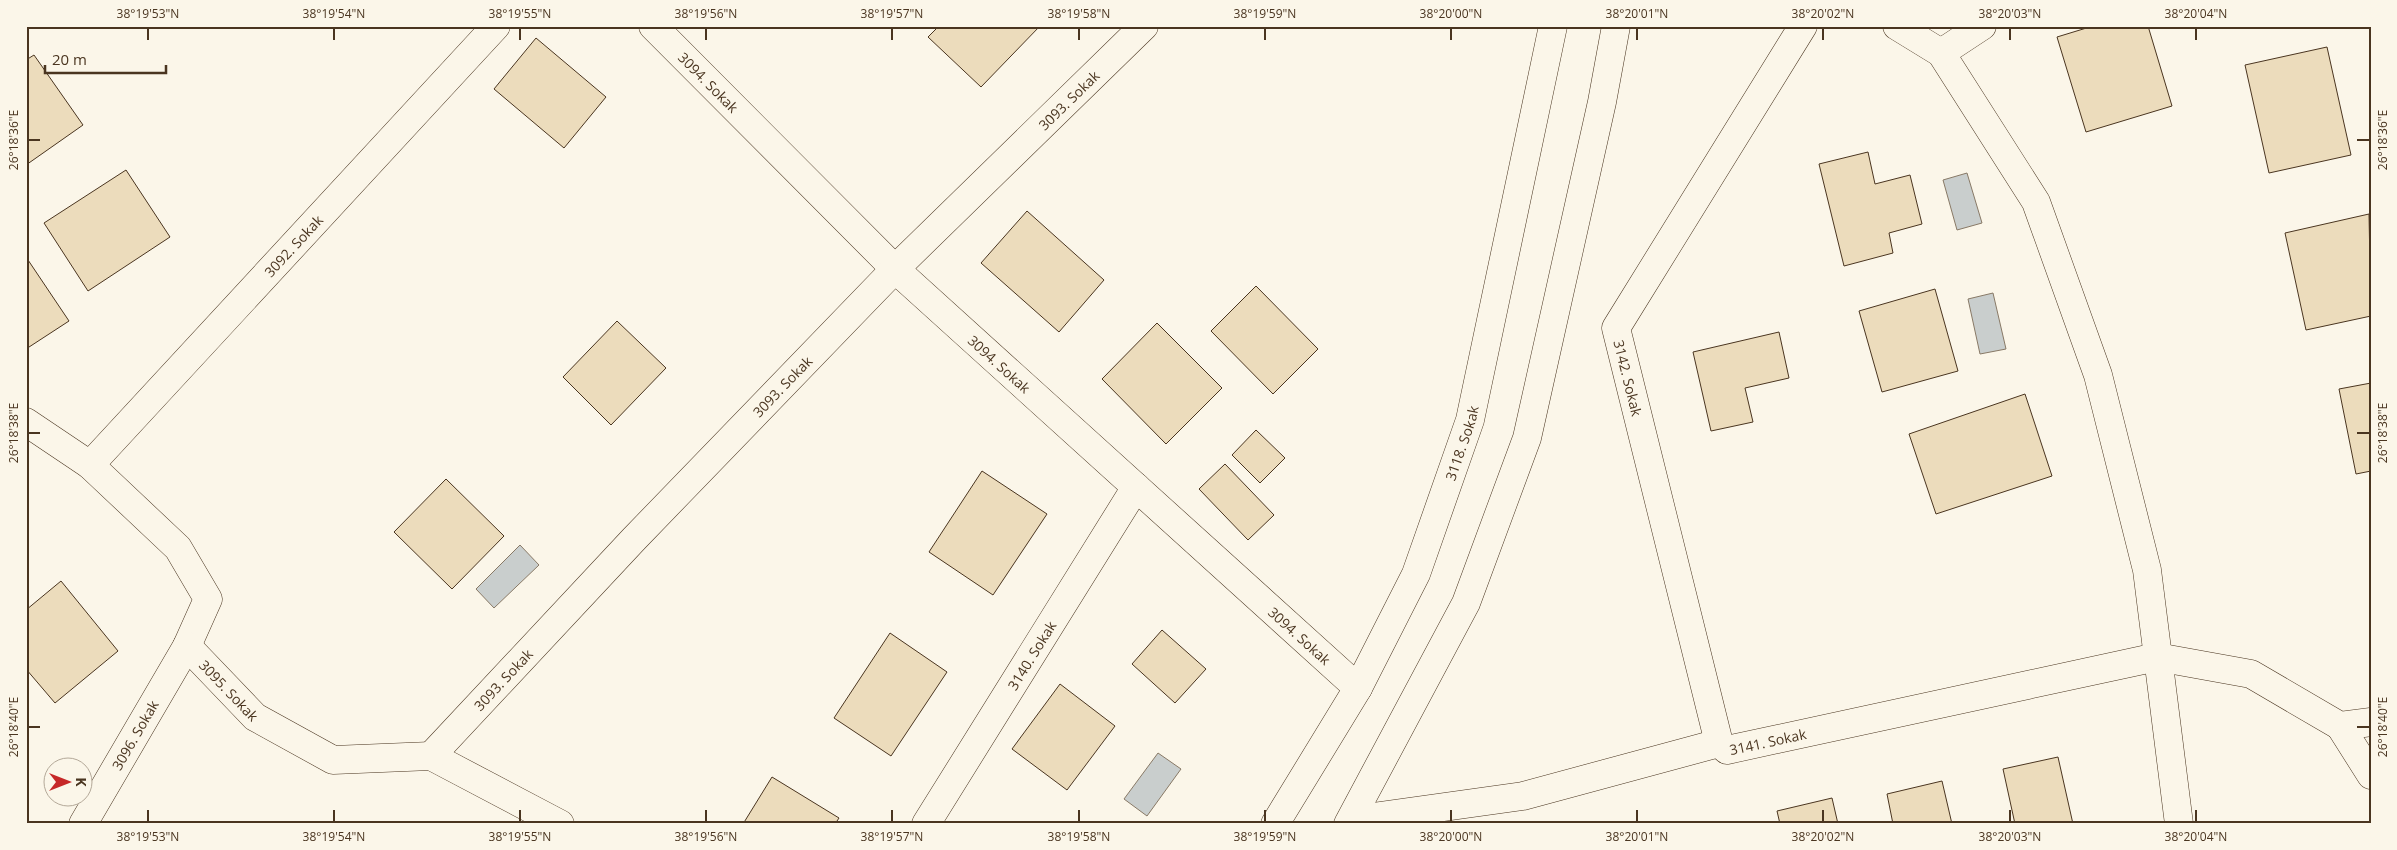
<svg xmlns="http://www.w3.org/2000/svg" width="2397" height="850" viewBox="0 0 2397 850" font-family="'Open Sans',sans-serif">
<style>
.water{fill:#c9cecd;stroke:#887966}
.building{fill:#ecdcbc;stroke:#4a3520}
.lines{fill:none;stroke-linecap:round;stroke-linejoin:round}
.minor-casing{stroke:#4a3520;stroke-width:29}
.major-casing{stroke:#4a3520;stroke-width:29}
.minor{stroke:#fbf6e9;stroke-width:28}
.major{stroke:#fbf6e9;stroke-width:28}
.ticks{fill:none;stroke:#4a3520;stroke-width:2}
.labels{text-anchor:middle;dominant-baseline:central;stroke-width:4;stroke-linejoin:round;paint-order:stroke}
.street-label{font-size:14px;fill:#4a3520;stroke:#fbf6e9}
.neatline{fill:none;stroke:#4a3520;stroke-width:2}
.ticks-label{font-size:12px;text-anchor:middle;fill:#4a3520}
</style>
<rect width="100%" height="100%" fill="#fbf6e9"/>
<path class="water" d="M 1967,173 L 1982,223 L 1957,230 L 1943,180 Z
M 1993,293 L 2006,349 L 1980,354 L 1968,299 Z
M 520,545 L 539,565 L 494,608 L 476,589 Z
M 1158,753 L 1181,769 L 1147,816 L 1124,799 Z"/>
<path class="building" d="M 939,26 L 1040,26 L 981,87 L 928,37 Z
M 2093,26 L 2148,26 L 2172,106 L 2086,132 L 2057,37 Z
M 536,38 L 606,97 L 564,148 L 494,89 Z
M 2327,47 L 2351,155 L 2269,173 L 2245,65 Z
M 34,55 L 83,125 L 26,165 L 26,60 Z
M 1868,152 L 1875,184 L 1910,175 L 1922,224 L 1889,233 L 1893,253 L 1844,266 L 1819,164 Z
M 126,170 L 170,237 L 88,291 L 44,223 Z
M 1027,211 L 1104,280 L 1059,332 L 981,263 Z
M 2369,214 L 2371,316 L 2306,330 L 2285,233 Z
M 26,257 L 69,321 L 26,349 Z
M 1256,286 L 1318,349 L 1273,394 L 1211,331 Z
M 1935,289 L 1958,371 L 1882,392 L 1859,311 Z
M 617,321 L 666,368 L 611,425 L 563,377 Z
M 1157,323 L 1222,388 L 1166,444 L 1102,379 Z
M 1779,332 L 1789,378 L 1745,388 L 1753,422 L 1711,431 L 1693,352 Z
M 2371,383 L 2371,471 L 2356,474 L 2339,389 Z
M 2025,394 L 2052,476 L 1936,514 L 1909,434 Z
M 1256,430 L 1285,458 L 1260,483 L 1232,455 Z
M 1225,464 L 1274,515 L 1248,540 L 1199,489 Z
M 982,471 L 1047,514 L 993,595 L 929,552 Z
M 446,479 L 504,536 L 452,589 L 394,532 Z
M 61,581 L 118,651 L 55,703 L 26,669 L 26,610 Z
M 1162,630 L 1206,669 L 1175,703 L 1132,664 Z
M 890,633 L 947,672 L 891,756 L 834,718 Z
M 1060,684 L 1115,726 L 1067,790 L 1012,749 Z
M 2058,757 L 2073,824 L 2015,824 L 2003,769 Z
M 772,777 L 839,818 L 835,824 L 743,824 Z
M 1942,781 L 1952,824 L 1893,824 L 1887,794 Z
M 1832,798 L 1838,824 L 1780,824 L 1777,811 Z"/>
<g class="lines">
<defs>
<g id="minor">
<path id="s1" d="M 653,26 L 895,269 L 1358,688"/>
<path d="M 1897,26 L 1941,53 L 2036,202 L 2098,375 L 2147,570 L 2179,824"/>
<path d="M 1941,53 L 1982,26"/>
<path d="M 26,422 L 90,465 L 178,548 L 208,599 L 187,646 L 83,824"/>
<path id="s2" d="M 90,465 L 496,26"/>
<path id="s3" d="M 187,646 L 255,717 L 333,760 L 431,756 L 560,824"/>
<path d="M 2340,726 L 2371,775"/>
<path d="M 1719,743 L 1616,328 L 1803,26"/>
<path id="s4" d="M 431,756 L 634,539 L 895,269 L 1144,26"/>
<path id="s5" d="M 1351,820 L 1523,796 L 1719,743 L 1727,750 L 2157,657 L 2251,674 L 2340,726 L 2371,722"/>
<path id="s6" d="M 926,824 L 1136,487"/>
</g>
<g id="major">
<path id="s7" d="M 1275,824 L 1358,688 L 1416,574 L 1470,420 L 1553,26"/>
<path d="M 1348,824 L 1466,603 L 1527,438 L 1602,102 L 1616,26"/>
</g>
</defs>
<use href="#minor" class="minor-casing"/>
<use href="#major" class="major-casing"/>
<use href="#minor" class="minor"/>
<use href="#major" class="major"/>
</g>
<path class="ticks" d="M 148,28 L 148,40M 334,28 L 334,40M 520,28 L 520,40M 706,28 L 706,40M 892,28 L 892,40M 1079,28 L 1079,40M 1265,28 L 1265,40M 1451,28 L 1451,40M 1637,28 L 1637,40M 1823,28 L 1823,40M 2010,28 L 2010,40M 2196,28 L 2196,40M 28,140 L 40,140M 2357,140 L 2370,140M 28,433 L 40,433M 2357,433 L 2370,433M 28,727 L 40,727M 2357,727 L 2370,727M 148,810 L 148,822M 334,810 L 334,822M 520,810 L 520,822M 706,810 L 706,822M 892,810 L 892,822M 1079,810 L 1079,822M 1265,810 L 1265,822M 1451,810 L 1451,822M 1637,810 L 1637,822M 1823,810 L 1823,822M 2010,810 L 2010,822M 2196,810 L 2196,822"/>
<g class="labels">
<g class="street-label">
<text stroke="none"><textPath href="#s1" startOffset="79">3094. Sokak</textPath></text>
<text stroke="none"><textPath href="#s4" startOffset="915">3093. Sokak</textPath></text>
<text stroke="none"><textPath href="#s2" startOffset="299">3092. Sokak</textPath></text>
<text stroke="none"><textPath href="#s1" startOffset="484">3094. Sokak</textPath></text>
<text transform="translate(1628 378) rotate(76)">3142. Sokak</text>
<text stroke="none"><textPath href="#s4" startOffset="510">3093. Sokak</textPath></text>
<text stroke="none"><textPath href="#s7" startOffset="426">3118. Sokak</textPath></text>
<text stroke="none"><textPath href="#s1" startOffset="889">3094. Sokak</textPath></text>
<text stroke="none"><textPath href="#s6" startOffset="199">3140. Sokak</textPath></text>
<text stroke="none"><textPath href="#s4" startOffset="105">3093. Sokak</textPath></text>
<text stroke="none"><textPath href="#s3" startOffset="61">3095. Sokak</textPath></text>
<text transform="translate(135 735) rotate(-60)">3096. Sokak</text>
<text stroke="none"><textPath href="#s5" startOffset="429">3141. Sokak</textPath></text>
</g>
</g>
<rect width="2397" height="850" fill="none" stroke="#fbf6e9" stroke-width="55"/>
<g transform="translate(68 782) rotate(90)"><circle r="24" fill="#fbf6e9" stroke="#b4a999"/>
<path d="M0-4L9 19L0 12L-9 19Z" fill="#c62828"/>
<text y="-8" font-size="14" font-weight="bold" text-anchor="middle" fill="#4a3520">K</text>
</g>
<path d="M45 65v8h121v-8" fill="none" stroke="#4a3520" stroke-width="2.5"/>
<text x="52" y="65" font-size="15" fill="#4a3520" stroke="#fbf6e9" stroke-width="4" paint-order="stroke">20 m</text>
<rect x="28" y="28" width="2342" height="794" class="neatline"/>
<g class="ticks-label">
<text x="148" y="18">38°19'53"N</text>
<text x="334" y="18">38°19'54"N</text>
<text x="520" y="18">38°19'55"N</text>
<text x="706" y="18">38°19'56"N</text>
<text x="892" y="18">38°19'57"N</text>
<text x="1079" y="18">38°19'58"N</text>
<text x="1265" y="18">38°19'59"N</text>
<text x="1451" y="18">38°20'00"N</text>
<text x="1637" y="18">38°20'01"N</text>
<text x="1823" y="18">38°20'02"N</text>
<text x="2010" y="18">38°20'03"N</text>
<text x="2196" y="18">38°20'04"N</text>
<text transform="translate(2383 140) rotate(-90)" y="4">26°18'36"E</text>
<text transform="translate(14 140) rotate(-90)" y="4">26°18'36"E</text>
<text transform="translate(2383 433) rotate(-90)" y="4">26°18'38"E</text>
<text transform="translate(14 433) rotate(-90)" y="4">26°18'38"E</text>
<text transform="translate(2383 727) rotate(-90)" y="4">26°18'40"E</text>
<text transform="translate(14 727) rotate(-90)" y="4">26°18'40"E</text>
<text x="148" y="841">38°19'53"N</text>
<text x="334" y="841">38°19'54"N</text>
<text x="520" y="841">38°19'55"N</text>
<text x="706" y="841">38°19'56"N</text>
<text x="892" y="841">38°19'57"N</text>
<text x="1079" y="841">38°19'58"N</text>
<text x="1265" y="841">38°19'59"N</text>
<text x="1451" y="841">38°20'00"N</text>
<text x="1637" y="841">38°20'01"N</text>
<text x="1823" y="841">38°20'02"N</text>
<text x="2010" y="841">38°20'03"N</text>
<text x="2196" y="841">38°20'04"N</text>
</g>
</svg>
